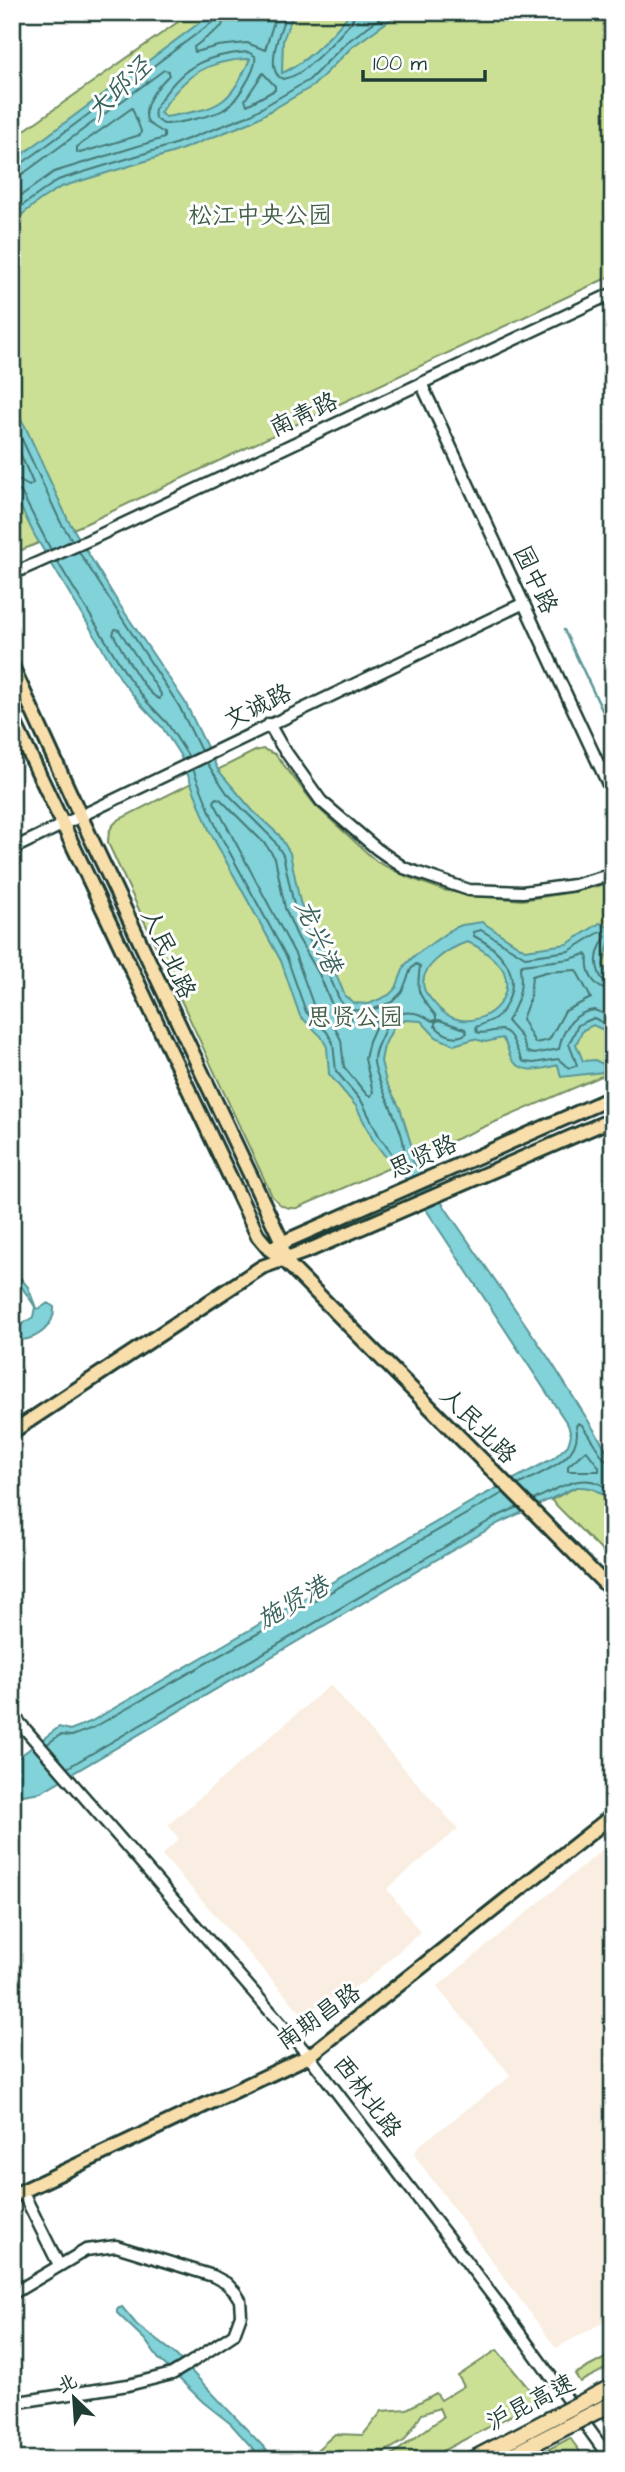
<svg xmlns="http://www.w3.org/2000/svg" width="625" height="2472" viewBox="0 0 625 2472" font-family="'Architects Daughter','LXGW WenKai TC',sans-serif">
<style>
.built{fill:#f9eee1}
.green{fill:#cbe095;stroke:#758e64;stroke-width:2}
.water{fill:#81d2d9;stroke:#5a9697;stroke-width:2;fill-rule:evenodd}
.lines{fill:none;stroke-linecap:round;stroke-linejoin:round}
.shore{stroke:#467976;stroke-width:2}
.stream{stroke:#5a9697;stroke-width:2.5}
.minor-casing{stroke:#1f3d34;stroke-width:15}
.major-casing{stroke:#1f3d34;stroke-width:18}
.minor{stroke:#fff;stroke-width:10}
.major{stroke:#f8deab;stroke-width:12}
.highway-bridge-casing{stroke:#1f3d34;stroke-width:19;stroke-linecap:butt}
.highway-bridge{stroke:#f8deab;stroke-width:14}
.labels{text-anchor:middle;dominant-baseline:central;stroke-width:6;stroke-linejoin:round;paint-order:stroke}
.park-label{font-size:24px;fill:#415e47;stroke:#fff}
.street-label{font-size:24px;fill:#1f3d34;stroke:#fff}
.water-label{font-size:26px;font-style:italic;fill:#38625d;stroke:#fff}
</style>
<rect width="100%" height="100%" fill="#fff"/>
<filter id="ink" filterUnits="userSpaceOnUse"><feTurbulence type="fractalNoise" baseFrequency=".0143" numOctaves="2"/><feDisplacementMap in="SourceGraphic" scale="14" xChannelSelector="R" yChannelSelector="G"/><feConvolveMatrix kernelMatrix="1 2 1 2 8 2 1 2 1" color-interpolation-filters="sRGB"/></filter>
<g filter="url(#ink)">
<path class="built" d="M 330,1685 L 458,1829 L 387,1889 L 420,1932 L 366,1981 L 302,2014 L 162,1855 L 179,1839 L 168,1825 Z
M 613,1841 L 613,2317 L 556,2348 L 415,2156 L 417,2147 L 511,2076 L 437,1987 Z"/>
<path class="green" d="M 192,12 L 613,12 L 613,275 L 85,524 L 12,554 L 12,139 Z
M 263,749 L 275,754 L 316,806 L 377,862 L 410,878 L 443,890 L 469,895 L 522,900 L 574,892 L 613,882 L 613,1071 L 297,1208 C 285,1209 280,1206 272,1196 L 108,843 C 108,832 110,827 118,820 L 255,751 Z
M 589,1486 L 603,1494 L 613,1505 L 613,1562 L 551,1500 L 576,1487 Z
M 497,2350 L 539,2401 L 425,2460 L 385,2460 L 443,2417 L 439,2408 L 422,2414 L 404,2441 L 370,2460 L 289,2460 L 301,2451 L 310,2456 L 335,2434 L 363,2435 L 382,2411 L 407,2409 L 436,2393 L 441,2400 L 464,2386 L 458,2376 Z
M 613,2354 L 613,2365 L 580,2382 L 575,2374 Z
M 570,2438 L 586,2460 L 528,2460 Z"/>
<path class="water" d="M 214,12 L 294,12 L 283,40 L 282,73 C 307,63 334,33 351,12 L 401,12 L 352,47 L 313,86 L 251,122 L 175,152 L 61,187 L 40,200 L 12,223 L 12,162 ZM 250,59 C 227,110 217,107 166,117 L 160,113 C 183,76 206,60 250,59 Z
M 12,404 L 25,426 L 68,520 L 117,601 L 185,702 L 218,770 L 253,811 L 279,835 L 290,853 L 300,902 L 311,929 L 333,967 L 345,996 L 354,1003 L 369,1004 L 389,995 L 396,988 L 405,965 L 414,956 L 452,929 L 462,925 L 482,922 L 525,950 L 567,944 L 600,923 L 613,929 L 603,965 L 607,973 L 613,977 L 613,1047 L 608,1032 L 593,1025 L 583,1030 L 576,1044 L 583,1061 L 595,1060 L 605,1065 L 603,1072 L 561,1077 L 558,1065 C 540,1070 517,1076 509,1053 C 507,1047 507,1044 502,1038 L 486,1042 L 474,1039 L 454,1045 L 436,1037 L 421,1021 L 406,1020 L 394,1026 L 384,1046 L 381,1061 L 386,1082 L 400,1108 L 414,1154 L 411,1158 L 550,1360 L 613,1460 L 613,1505 C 602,1492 593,1486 576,1487 L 499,1523 L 41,1792 L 17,1796 L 12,1800 L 12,1762 L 59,1727 L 70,1730 L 90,1722 L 478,1498 L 554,1458 L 568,1445 L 571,1435 L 568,1425 L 396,1164 L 388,1160 L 373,1140 L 356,1106 L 329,1074 L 327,1047 L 321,1036 L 300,1016 L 281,961 L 210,832 L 180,755 L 162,727 L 142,706 L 122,681 L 35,536 L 12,490 ZM 467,942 C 476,945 483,950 490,956 C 495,961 502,965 504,972 C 518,1008 464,1041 435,1004 C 432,1000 427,995 425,991 C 415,968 450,948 467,942 Z
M 12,1268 L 28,1287 L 36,1308 L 39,1309 L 48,1303 L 54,1307 C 55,1325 39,1338 22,1340 L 17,1335 L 18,1327 L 33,1317 L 35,1307 C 29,1296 13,1278 12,1268 Z
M 122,2307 L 137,2325 L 173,2352 L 276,2460 L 263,2460 L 231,2424 L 203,2402 L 158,2358 L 145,2340 L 117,2313 L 117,2309 Z"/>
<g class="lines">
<path class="shore" d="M 226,12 L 222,26 L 194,47 L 195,52 L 218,46 L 247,43 L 265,50 L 277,12
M 287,12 C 281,27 263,72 283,79 C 288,78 294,76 299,73 C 310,66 354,24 356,12
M 248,52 L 255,56 C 258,69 235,104 223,110 C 215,115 173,125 164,124 C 161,123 158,120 155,118 C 153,109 157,105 162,98 C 185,64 208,55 248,52 Z
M 263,73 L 275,86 L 275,90 L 247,105 L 245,100 Z
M 132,108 L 141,131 L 140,135 L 80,153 L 77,152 L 77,147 Z
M 12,167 L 18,166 L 35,154 L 214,21 L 218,12
M 12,176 L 24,173 L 164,70 L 169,71 L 169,75 C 157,87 140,106 148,123 L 164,133 L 164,138 L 54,172 L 12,202
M 12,213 L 58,180 L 172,145 L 248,116 L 309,80 L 347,42 L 388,12
M 12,418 L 61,523 L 72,540
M 12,435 L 33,483 L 29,486 L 20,481 L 12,480
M 12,489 L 21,492 L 51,550
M 79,552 L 179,706 L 201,751
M 57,561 L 128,677 L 147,702 L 167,723 L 189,757
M 115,629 L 119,630 L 161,694 L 160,699 C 145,695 122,649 113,634 Z
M 193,769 L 217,829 L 287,958 L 306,1012 L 327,1032 L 333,1043 L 336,1071 L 362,1102 L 379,1136 L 392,1154 L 402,1158 C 413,1141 376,1085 374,1062 C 373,1051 380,1041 384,1031 C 388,1022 392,1016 402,1013 C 413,1011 424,1015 432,1021 L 436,1020 L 436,1016 C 418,993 416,995 420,966 L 416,964 L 411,969 L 402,992 L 392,1002 L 369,1011 L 352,1010 L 340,1001 L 327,971 L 305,932 L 294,905 L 283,855 L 273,839 L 227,793 L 207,763
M 216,798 L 220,799 L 266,845 L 275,858 L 285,908 L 297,936 L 319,974 L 332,1005 L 349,1018 L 378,1021 L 369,1041 L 365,1059 L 373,1092 L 371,1096 L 367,1095 L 344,1067 L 341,1040 L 334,1026 L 314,1007 L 295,954 L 214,802 Z
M 576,970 L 591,998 L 565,1011 L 549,1040 L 535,1043 L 522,1019 L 530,998 L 532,976 L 546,972 Z
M 613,983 L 602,979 C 593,963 597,950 606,936 L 604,932 L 600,932 L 569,951 L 525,957 L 481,930 L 473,932 L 474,936 C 498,948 520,970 509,998 C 506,1006 503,1012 497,1017 C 491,1021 483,1024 476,1027 L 477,1032 C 486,1035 491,1030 500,1030 C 515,1031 515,1053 524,1062 L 534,1063 L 558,1059 L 569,1068 L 577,1065 L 569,1044 L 578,1025 L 594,1018 L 613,1028
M 613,991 C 594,990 586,973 588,956 L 586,954 L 570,959 L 522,965 L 520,968 C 523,989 518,1004 507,1021 L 521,1037 L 527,1052 L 534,1054 L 559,1049 C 563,1029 572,1013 594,1010 L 613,1017
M 439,1020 L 465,1029 L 467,1033 C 455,1041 444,1035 435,1026 L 435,1022 Z
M 586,1450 L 599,1467 L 599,1471 L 568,1471 L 568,1466 Z
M 518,1485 C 541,1472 584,1459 576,1426 L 578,1423 L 582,1425 L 604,1459 L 613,1462
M 533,1500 C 560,1488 588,1466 613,1494
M 47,1744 L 60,1735 L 72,1736 L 93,1728 L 503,1493
M 67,1768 L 496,1517 L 518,1507"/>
<path class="stream" d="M 564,630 L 613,733"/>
<defs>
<path id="minor" d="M 421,383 L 613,795
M 12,574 L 89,540 L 613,293
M 269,724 L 281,745 L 321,801 L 377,849 L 404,868 L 469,890 L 523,892 L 574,885 L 613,874
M 12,849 L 522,604
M 12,1714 L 309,2056 L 495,2299 L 611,2460
M 22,2191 L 59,2265
M 12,2294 L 86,2250 L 116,2246 L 213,2276 L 226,2283 L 235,2292 L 240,2300 L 241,2315 L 234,2334 L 190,2363 L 172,2374 L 128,2385 L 12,2403"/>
<path id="major" d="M 12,666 L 80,815 L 282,1242 L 284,1260
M 12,717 L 258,1236 L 269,1249 L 284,1260 L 613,1592
M 277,1245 L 613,1097
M 12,1432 L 262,1267 L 312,1249 L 613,1119
M 12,2196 L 309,2056 L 613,1815"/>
</defs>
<use href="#minor" class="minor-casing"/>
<use href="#major" class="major-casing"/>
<use href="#minor" class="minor"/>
<use href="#major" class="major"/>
<defs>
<path id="highway-bridge" d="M 471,2460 L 613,2386
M 502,2460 L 613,2403"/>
</defs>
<use href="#highway-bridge" class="highway-bridge-casing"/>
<use href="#highway-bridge" class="highway-bridge"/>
</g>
</g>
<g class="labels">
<g class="park-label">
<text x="260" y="216">松江中央公园</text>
<text x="355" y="1018">思贤公园</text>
</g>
<g class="street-label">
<text transform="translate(304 415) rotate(-25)">南青路</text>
<text transform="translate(535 580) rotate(65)">园中路</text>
<text transform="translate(258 707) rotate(-26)">文诚路</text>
<text transform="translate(168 954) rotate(65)">人民北路</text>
<text transform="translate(423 1157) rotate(-24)">思贤路</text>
<text transform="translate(478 1426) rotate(45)">人民北路</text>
<text transform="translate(319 2017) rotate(-35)">南期昌路</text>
<text transform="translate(367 2097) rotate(53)">西林北路</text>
<text transform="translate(531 2403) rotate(-27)">沪昆高速</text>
</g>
<g class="water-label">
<text transform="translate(119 89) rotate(-44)">大邱泾</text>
<text transform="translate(318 936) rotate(66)">龙兴港</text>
<text transform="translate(293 1603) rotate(-30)">施贤港</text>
</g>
</g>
<rect width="625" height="2472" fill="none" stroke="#fff" stroke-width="42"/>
<rect x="21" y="21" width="583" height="2430" fill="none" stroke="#1f3d34" stroke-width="2.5" filter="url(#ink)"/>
<g transform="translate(74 2398) rotate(335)" stroke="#ffffff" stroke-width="5" paint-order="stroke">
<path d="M0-5L12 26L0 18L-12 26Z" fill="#1f3d34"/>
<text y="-10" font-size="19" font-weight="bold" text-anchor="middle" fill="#1f3d34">北</text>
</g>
<path d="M363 70v10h122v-10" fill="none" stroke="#1f3d34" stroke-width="3.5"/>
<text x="373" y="70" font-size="21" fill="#1f3d34" stroke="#ffffff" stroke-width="5" paint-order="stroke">100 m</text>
</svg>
